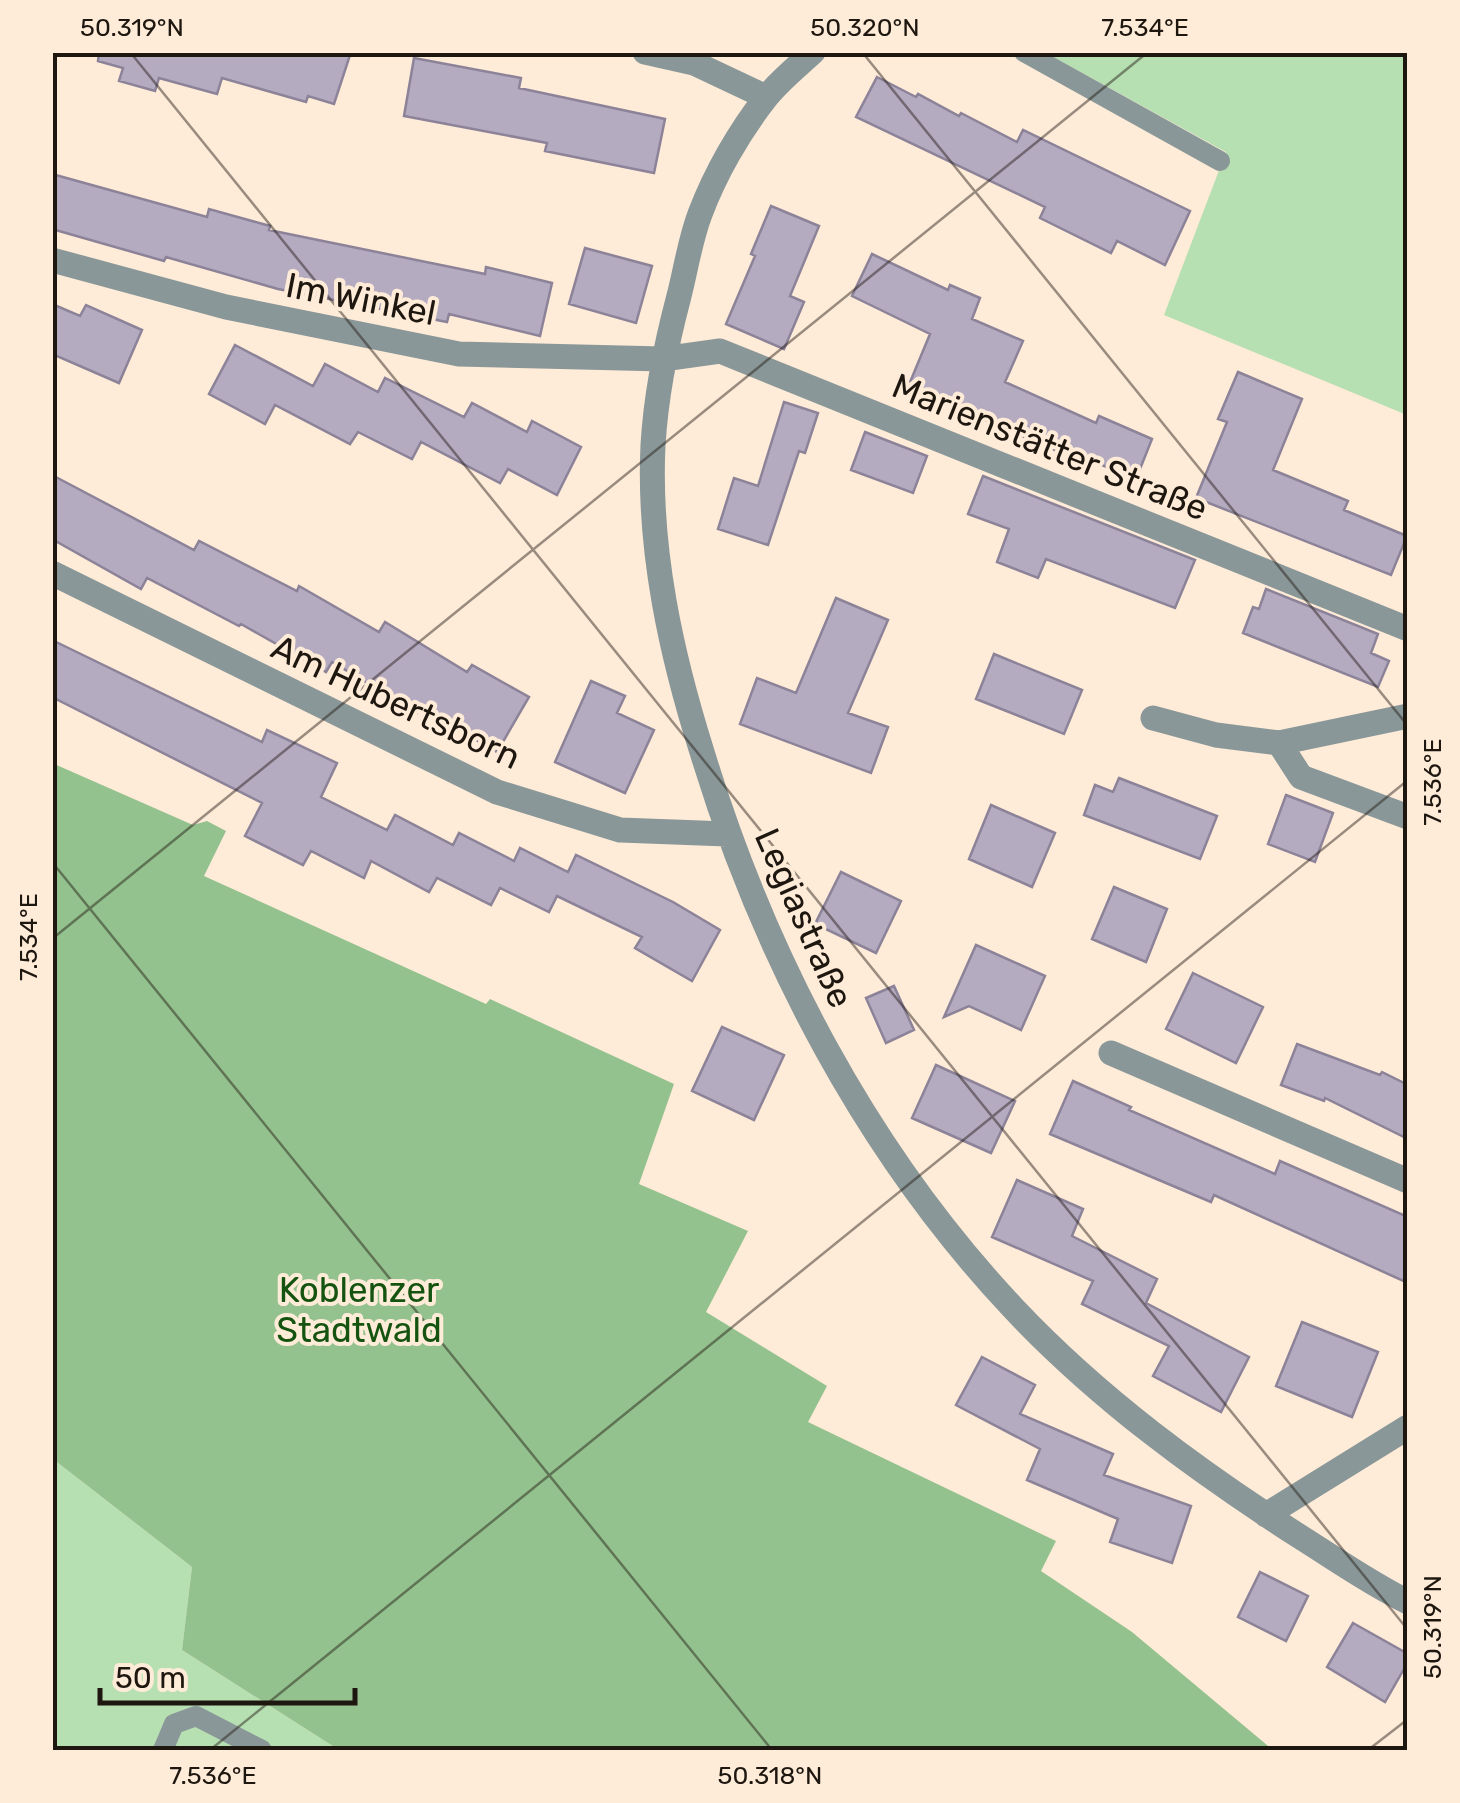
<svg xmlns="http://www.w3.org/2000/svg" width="1460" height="1803" viewBox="0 0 1460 1803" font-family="Rubik,sans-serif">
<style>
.green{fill:#b6dfb2}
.forest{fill:#94c28f}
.building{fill:#b4abc1;stroke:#8c8399;stroke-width:2.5}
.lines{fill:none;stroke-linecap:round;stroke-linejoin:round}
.lane{stroke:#8a9798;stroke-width:20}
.street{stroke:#8a9798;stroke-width:25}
.ticks{fill:none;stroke:#1e1710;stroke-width:2.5;stroke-opacity:0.45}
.labels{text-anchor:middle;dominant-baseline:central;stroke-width:8;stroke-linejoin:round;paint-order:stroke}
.street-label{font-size:35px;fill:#1e1710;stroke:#feebd8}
.park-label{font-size:35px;fill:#145310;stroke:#feebd8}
.neatline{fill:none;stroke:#1e1710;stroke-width:4}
.ticks-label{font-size:25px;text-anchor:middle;fill:#1e1710}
</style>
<rect width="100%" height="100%" fill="#feebd8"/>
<path class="green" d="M 1046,53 L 1407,53 L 1407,415 L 1164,315 L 1226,152 Z
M 53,1459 L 192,1567 L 182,1650 L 339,1750 L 53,1750 Z"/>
<path class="forest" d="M 52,763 L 193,825 L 207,821 L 226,831 L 204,876 L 486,1004 L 490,999 L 674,1084 L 639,1184 L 748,1231 L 706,1312 L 827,1386 L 808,1422 L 1056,1541 L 1041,1571 L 1132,1632 L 1273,1750 L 339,1750 L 182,1650 L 192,1567 L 53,1459 Z"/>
<path class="building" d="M 99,52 L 351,52 L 334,104 L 308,96 L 306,102 L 222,78 L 217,94 L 159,78 L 155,91 L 119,81 L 123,68 L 98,61 Z
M 414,58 L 521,78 L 519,88 L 665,119 L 654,173 L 545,151 L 547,143 L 404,116 Z
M 877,77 L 916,97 L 918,94 L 959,116 L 961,113 L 1017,142 L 1023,130 L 1190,211 L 1165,265 L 1117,241 L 1111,253 L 1040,218 L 1045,207 L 856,117 Z
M 52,174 L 207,217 L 209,209 L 270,226 L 269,230 L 485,274 L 486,267 L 552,283 L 540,336 L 449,314 L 447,322 L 278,289 L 166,257 L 164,261 L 52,229 Z
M 771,206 L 819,226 L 790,296 L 804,302 L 784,349 L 726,324 L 755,256 L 751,254 Z
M 585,248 L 652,266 L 636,323 L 569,304 Z
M 872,254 L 948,290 L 950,285 L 980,298 L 972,319 L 1023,341 L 1005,382 L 1096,423 L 1099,416 L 1152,439 L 1136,479 L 1058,447 L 1057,451 L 908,387 L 930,334 L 852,296 Z
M 52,304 L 80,316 L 86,305 L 142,330 L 119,383 L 52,354 Z
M 235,345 L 313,386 L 325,364 L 378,392 L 385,378 L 464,417 L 472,403 L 527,432 L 532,421 L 581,447 L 557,495 L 508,469 L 500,483 L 421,442 L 412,459 L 358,432 L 350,444 L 275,405 L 265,424 L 209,394 Z
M 1238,372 L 1302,399 L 1273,470 L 1348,501 L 1344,510 L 1407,536 L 1391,575 L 1196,498 L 1227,422 L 1218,419 Z
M 784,402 L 818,413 L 805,453 L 799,451 L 768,545 L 718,529 L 734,478 L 758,486 Z
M 865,432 L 927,456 L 913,493 L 851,470 Z
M 52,475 L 194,550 L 199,541 L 297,591 L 299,586 L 379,632 L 385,622 L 467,672 L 472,665 L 529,697 L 497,752 L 420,708 L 417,713 L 332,662 L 326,672 L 241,624 L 239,626 L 147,578 L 141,589 L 52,539 Z
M 983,476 L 1195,560 L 1175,608 L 1046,559 L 1038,578 L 997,562 L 1009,529 L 968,514 Z
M 1266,589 L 1378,634 L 1371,653 L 1389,661 L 1378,687 L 1243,633 L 1253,607 L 1259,609 Z
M 836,598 L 888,620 L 848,713 L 888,727 L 871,773 L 740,724 L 757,678 L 796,693 Z
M 52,640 L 262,742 L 267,730 L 337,763 L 321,797 L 387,830 L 395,815 L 453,845 L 459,833 L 514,861 L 520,848 L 568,872 L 576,855 L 673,902 L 720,930 L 692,981 L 635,948 L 642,937 L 557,896 L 549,912 L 500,888 L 491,905 L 437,878 L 429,892 L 371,861 L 364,878 L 311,851 L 303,865 L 245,836 L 262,803 L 52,697 Z
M 994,654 L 1082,690 L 1064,734 L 976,699 Z
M 591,681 L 625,696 L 617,713 L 654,730 L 625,793 L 555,762 Z
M 1119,778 L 1217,816 L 1200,859 L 1084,815 L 1095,785 L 1113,792 Z
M 1286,795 L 1333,813 L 1315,862 L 1268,844 Z
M 991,805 L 1055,833 L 1032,887 L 969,859 Z
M 841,872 L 901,901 L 876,953 L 815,924 Z
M 1114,887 L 1167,909 L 1146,962 L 1092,939 Z
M 976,945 L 1045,976 L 1021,1030 L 969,1006 L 944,1017 Z
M 1193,973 L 1263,1007 L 1236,1063 L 1166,1029 Z
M 894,986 L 914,1030 L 886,1043 L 866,998 Z
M 722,1027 L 784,1055 L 754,1120 L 692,1091 Z
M 1297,1044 L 1380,1075 L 1382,1072 L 1408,1085 L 1408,1139 L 1325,1098 L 1324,1101 L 1281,1085 Z
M 936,1065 L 1015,1101 L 991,1153 L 912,1118 Z
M 1073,1081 L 1131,1107 L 1129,1110 L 1275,1174 L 1280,1161 L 1408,1217 L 1408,1283 L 1214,1195 L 1211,1202 L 1050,1134 Z
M 1017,1180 L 1083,1209 L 1072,1236 L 1157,1279 L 1146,1303 L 1249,1357 L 1221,1412 L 1153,1376 L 1169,1346 L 1082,1304 L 1093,1281 L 992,1237 Z
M 1302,1322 L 1378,1352 L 1352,1417 L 1276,1386 Z
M 982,1357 L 1035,1385 L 1020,1414 L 1113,1454 L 1104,1475 L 1191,1506 L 1172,1563 L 1110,1542 L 1118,1519 L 1027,1480 L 1040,1449 L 956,1405 Z
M 1260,1572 L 1308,1596 L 1286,1641 L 1238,1617 Z
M 1353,1623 L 1408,1654 L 1408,1662 L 1385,1702 L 1327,1667 Z"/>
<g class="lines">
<path class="lane" d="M 1024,52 L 1220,161
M 163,1750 L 174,1724 L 196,1716 L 262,1750"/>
<path class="street" d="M 645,52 L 694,63 L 766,97
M 813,52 C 797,67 778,82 765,99 C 739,132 715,174 700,214 C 690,240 686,269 679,296 C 666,345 656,394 653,445 C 648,549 671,654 702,752 C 764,956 867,1153 1014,1309 C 1099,1399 1199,1472 1302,1538 C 1337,1560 1371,1584 1408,1602
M 52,260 L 226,307 L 459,354 L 663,359 L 720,351 L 1408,629
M 52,573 L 497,792 L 620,830 L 727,834
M 1153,718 L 1216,735 L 1279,743 L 1408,716
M 1279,743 L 1301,777 L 1408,817
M 1111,1053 L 1408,1181
M 1266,1515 L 1408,1427"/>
</g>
<path class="ticks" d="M 130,52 L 1408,1630M 862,52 L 1408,726M 52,862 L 772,1750M 52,939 L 1148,52M 210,1750 L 1408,780M 1368,1750 L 1408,1719"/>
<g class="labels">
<g class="street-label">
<text transform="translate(361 299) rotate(11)">Im Winkel</text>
<text transform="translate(1050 447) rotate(22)">Marienstätter Straße</text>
<text transform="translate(396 702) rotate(25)">Am Hubertsborn</text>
<text transform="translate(804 918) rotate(66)">Legiastraße</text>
</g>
<g class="park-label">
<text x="359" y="1290">Koblenzer<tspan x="359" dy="40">Stadtwald</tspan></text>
</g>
</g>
<rect width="1460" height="1803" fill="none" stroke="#feebd8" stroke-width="110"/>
<path d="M100 1688v15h255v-15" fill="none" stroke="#1e1710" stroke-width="5"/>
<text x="115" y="1688" font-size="30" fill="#1e1710" stroke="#feebd8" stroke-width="8" paint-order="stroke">50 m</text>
<rect x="55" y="55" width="1350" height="1693" class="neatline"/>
<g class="ticks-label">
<text x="132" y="36">50.319°N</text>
<text x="865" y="36">50.320°N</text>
<text x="1145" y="36">7.534°E</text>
<text transform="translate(1432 782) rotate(-90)" y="9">7.536°E</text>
<text transform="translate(28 937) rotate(-90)" y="9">7.534°E</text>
<text transform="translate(1432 1627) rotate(-90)" y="9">50.319°N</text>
<text x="213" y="1784">7.536°E</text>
<text x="770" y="1784">50.318°N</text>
</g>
</svg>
